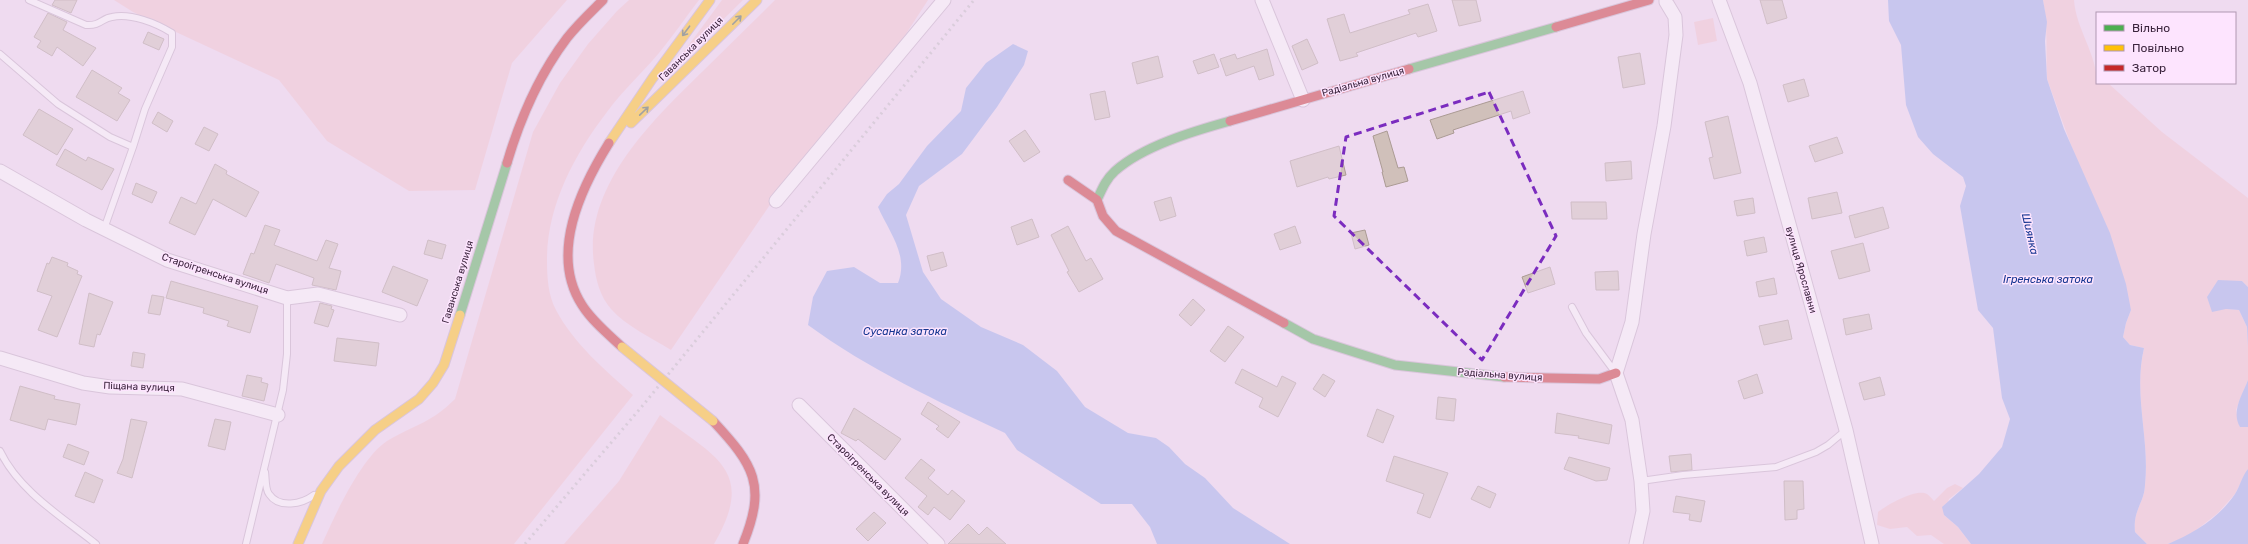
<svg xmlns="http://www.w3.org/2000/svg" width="2248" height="544" viewBox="0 0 2248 544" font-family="Rubik,sans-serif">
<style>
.green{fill:#f2c6cd}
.water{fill:#9aaeec}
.building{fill:#d0c0ba;stroke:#ab9b94}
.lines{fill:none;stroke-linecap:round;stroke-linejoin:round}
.lane-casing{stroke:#c0acc1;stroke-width:8}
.street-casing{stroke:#c0acc1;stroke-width:15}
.fast-casing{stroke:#c0acc1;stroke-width:11}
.slow-casing{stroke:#c0acc1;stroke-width:11}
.jam-casing{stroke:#c0acc1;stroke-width:11}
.lane{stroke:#fdfafd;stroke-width:6}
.street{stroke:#fdfafd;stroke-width:13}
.fast{stroke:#4caf50;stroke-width:9}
.slow{stroke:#ffc107;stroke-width:9}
.jam{stroke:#c62828;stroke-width:9}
.rail{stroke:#c1bcc1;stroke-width:3;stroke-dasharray:2 4;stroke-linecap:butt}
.slow-bridge-casing{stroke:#c0acc1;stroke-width:11;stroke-linecap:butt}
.slow-bridge{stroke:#ffc107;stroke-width:9}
.oneway{stroke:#425c45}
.marked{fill:none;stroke:#7b2cbf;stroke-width:3;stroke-dasharray:8 5;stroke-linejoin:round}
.labels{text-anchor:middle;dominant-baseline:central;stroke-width:3;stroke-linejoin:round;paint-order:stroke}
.street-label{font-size:10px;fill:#3c253e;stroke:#fde4fe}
.water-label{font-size:11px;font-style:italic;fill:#143590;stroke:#fde4fe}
</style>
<rect width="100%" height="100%" fill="#efdbf0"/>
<path class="green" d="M 114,0 L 567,0 L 512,63 L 475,190 L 409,191 L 327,141 L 279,80 L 133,12 Z
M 629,0 L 699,0 C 685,18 673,36 659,53 C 642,73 622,91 607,112 C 574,155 547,206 547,260 C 547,277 548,295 556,310 C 574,344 605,370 633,395 L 514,544 L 322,544 C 335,515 361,458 387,441 C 403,431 421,425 436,415 C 443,410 449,405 455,399 L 533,132 L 560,83 L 588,44 L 617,11 Z
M 722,0 L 743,0 L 675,67 L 674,65 Z
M 775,0 L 928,0 L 904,37 L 862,92 L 778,193 L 671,350 C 652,338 626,326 611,309 C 600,296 596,281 594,264 C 583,186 653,120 703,71 C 727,47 751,24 775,0 Z
M 2043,0 L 2074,0 C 2076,29 2097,54 2097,83 L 2108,83 L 2162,132 L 2248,198 L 2248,287 L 2242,281 L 2226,309 L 2239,310 L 2247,327 L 2248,347 L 2248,380 L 2236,410 L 2240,427 L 2248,427 L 2248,469 L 2235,494 L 2218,513 L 2190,535 L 2168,544 L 2147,544 L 2135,532 C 2133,509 2144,504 2145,485 C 2150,438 2133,395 2144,348 L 2130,345 L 2123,337 L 2126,323 L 2131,310 L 2047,79 C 2046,52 2048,26 2043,0 Z
M 1713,18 L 1717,41 L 1698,45 L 1694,22 Z
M 660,415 C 715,457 757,470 714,544 L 564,544 L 619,481 Z
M 1955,484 L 1963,488 L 1949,499 L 1944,515 L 1958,527 L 1971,544 L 1944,544 L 1931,535 L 1917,536 L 1907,527 L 1890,529 L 1877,525 L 1878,512 C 1887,505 1916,488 1927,494 C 1930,496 1932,499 1934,501 L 1947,488 Z"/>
<path class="water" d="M 1888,0 L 2043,0 L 2047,22 L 2045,41 L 2047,79 L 2064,129 L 2110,233 L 2126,284 L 2131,310 L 2126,323 L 2123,337 L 2130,345 L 2144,348 C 2133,395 2150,438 2145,485 C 2144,504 2133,509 2135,532 L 2147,544 L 1971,544 L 1958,527 L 1944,515 L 1942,507 L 1979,474 L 2002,447 L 2010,419 L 2002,398 L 1993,328 L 1978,310 L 1960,206 L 1966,186 L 1963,177 L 1933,154 L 1918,137 L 1906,105 L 1901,45 L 1889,21 Z
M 1013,44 L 1028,51 L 1024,65 L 997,107 L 962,154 L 919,186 L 906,215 L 923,272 L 941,299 L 981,327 L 1023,345 L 1057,371 L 1085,407 L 1128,433 L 1156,438 L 1169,447 L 1185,464 L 1205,478 L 1233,508 L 1290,544 L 1157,544 L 1150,527 L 1132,504 L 1101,504 L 1017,450 L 1005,433 C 937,401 868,369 808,325 L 813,297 L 827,271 L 854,267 L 880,283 L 898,283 C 909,255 889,232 878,207 L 887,194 L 899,184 L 927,146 L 961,111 L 966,88 L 986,63 Z
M 2218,280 L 2242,281 L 2248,287 L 2248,347 L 2247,327 L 2239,310 L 2226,309 L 2212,312 L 2207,297 Z
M 2248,380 L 2248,427 L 2240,427 C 2231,412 2242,395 2248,380 Z
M 2248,469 L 2248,544 L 2168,544 C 2194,533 2219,518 2235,494 C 2240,486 2242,476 2248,469 Z"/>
<path class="building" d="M 55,0 L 77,0 L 71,13 L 52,5 Z
M 1452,0 L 1476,0 L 1481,21 L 1459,26 Z
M 1760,0 L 1782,0 L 1787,18 L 1767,24 Z
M 1428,4 L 1437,31 L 1418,37 L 1416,33 L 1356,53 L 1358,56 L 1340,61 L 1327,19 L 1344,14 L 1350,33 L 1410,14 L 1408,10 Z
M 48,13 L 67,22 L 63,30 L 96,48 L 83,66 L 57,47 L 52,56 L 37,47 L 41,41 L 34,37 Z
M 148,32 L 164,39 L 159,50 L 143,43 Z
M 1307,39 L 1318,63 L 1302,70 L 1292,46 Z
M 1267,49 L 1274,75 L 1259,80 L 1254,66 L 1226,76 L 1220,59 L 1235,54 L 1237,59 Z
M 1640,53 L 1645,84 L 1623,88 L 1618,57 Z
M 1214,54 L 1219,67 L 1198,74 L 1193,61 Z
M 1158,56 L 1163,77 L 1137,84 L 1132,63 Z
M 92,70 L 122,88 L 118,93 L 130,100 L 117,121 L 76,97 Z
M 1804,79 L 1809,96 L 1788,102 L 1783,85 Z
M 1105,91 L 1110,117 L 1095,120 L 1090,94 Z
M 1523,91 L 1530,113 L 1513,119 L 1511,111 L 1453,130 L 1454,133 L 1437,139 L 1430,120 Z
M 39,109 L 73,129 L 57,155 L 23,135 Z
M 158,112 L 173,121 L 167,132 L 152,123 Z
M 1728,116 L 1741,173 L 1714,179 L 1709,158 L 1713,157 L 1705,122 Z
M 204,127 L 218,134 L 209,151 L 195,144 Z
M 1025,130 L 1040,152 L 1024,162 L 1009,141 Z
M 1387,131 L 1398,168 L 1404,167 L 1408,181 L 1386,187 L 1382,172 L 1383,172 L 1373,136 Z
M 1837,137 L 1843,153 L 1815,162 L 1809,146 Z
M 1339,146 L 1346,175 L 1329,179 L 1328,177 L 1297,187 L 1290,161 Z
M 65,149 L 86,161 L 88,157 L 114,169 L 102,190 L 56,165 Z
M 1631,161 L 1632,179 L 1606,181 L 1605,163 Z
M 215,164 L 227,171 L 226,174 L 259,192 L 246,217 L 213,199 L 195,235 L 169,223 L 181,197 L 196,204 Z
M 136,183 L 157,192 L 152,203 L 132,194 Z
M 1837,192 L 1842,213 L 1812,219 L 1808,198 Z
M 1171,197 L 1176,216 L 1160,221 L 1154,202 Z
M 1753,198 L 1755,213 L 1737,216 L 1734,201 Z
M 1571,202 L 1606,202 L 1607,219 L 1572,219 Z
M 1883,207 L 1889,228 L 1855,238 L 1849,216 Z
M 1032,219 L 1039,237 L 1017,245 L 1011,227 Z
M 265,225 L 280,230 L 274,245 L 317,261 L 326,240 L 338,244 L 329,268 L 341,271 L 336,290 L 312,285 L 314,278 L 276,264 L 269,283 L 243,274 L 251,253 L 254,254 Z
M 1068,226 L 1086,261 L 1091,258 L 1103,279 L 1079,292 L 1067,272 L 1069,271 L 1051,235 Z
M 1295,226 L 1301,243 L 1280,250 L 1274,234 Z
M 1365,230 L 1369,245 L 1355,249 L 1351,233 Z
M 1764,237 L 1767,252 L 1747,256 L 1744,241 Z
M 428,240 L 446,245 L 442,259 L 424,254 Z
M 1863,243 L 1870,271 L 1839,279 L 1831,251 Z
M 943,252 L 947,266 L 931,271 L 927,256 Z
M 52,257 L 68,263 L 67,266 L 78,271 L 77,274 L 82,276 L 57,337 L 38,330 L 52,296 L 37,291 L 47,263 L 49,264 Z
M 393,266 L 428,280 L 417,306 L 382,292 Z
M 1550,267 L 1555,284 L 1528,293 L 1522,277 Z
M 1618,271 L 1619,290 L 1596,290 L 1595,272 Z
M 1774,278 L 1777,294 L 1759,297 L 1756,282 Z
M 171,281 L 258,306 L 250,333 L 227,326 L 229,321 L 203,313 L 204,308 L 166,298 Z
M 89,293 L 113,302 L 100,335 L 97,334 L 94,347 L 79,344 Z
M 152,295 L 164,297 L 160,315 L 148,313 Z
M 1193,299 L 1205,310 L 1191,326 L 1179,315 Z
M 320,303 L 332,306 L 331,309 L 334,310 L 328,327 L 314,323 Z
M 1869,314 L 1872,329 L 1846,335 L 1843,319 Z
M 1788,320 L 1792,339 L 1764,345 L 1759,326 Z
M 1228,326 L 1244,337 L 1225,362 L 1210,351 Z
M 337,338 L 379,343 L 376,366 L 334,361 Z
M 133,352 L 145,354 L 143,368 L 131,366 Z
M 1242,369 L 1277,387 L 1282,376 L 1296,383 L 1278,417 L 1259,407 L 1263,398 L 1235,383 Z
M 1323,374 L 1335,381 L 1325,397 L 1313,389 Z
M 1757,374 L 1763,393 L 1744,399 L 1738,381 Z
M 247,375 L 262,378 L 261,382 L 268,384 L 264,401 L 242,396 Z
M 1880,377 L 1885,395 L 1864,400 L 1859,383 Z
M 20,386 L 55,396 L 54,399 L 80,404 L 76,425 L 48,419 L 45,430 L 10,420 Z
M 1438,397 L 1456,399 L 1454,421 L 1436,419 Z
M 928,402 L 960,422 L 948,438 L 936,429 L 939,426 L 921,414 Z
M 854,408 L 901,439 L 885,460 L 858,439 L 856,441 L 841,433 Z
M 1377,409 L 1394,416 L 1383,443 L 1367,436 Z
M 1557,413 L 1612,425 L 1609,444 L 1578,438 L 1579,436 L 1555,433 Z
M 131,419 L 147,422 L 132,478 L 117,473 L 123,459 Z
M 215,419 L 231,422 L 225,450 L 208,446 Z
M 68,444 L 89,452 L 84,465 L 63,457 Z
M 1691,454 L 1692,470 L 1671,472 L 1669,456 Z
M 1394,456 L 1448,473 L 1430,518 L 1417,513 L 1424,494 L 1386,481 Z
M 1569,457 L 1610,468 L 1607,480 L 1596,481 L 1564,469 Z
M 921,459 L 935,470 L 928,478 L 948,495 L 952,490 L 965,501 L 950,520 L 934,507 L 928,515 L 918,507 L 927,496 L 905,478 Z
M 85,472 L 103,480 L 94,503 L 75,496 Z
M 1784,481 L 1803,481 L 1804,509 L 1797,510 L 1797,519 L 1785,520 Z
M 1478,486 L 1496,494 L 1490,508 L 1471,499 Z
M 1676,496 L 1705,501 L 1701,522 L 1689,520 L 1690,514 L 1673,512 Z
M 874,512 L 886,523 L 868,541 L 856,529 Z
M 968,524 L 979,535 L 987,527 L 1006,544 L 948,544 Z"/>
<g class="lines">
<defs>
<path id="lane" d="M 29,0 L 86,25 C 101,26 102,18 112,17 C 131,13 156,23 172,33 L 172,47 L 145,109 L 133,147
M 0,54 L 58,104 L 110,137 L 133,147 L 104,229
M 1572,307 L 1586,333 L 1615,372
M 0,451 C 19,491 62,517 96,544
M 265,472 C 266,478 265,489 269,494 C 279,509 302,504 314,495
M 1641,481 L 1683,475 L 1776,467 L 1816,452 L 1828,445 L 1846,430
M 246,544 L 283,390 L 287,354 L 287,298"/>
<path id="street" d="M 1262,0 L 1303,100
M 1719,0 L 1750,83 L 1846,430 L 1872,544
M 0,171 L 86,220 L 167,260 L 287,298 L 318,294 L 400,315
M 776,201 L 944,0
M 0,358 L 83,383 L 110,387 L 182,389 L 278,415
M 799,405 L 938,544
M 1636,544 L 1643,511 L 1641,481 L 1632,420 L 1616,373 L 1632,322 L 1644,234 L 1664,126 L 1676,35 L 1675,17 L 1666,2 L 1666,0"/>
<path id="fast" d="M 1409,69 L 1556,27
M 1097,200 C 1102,189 1106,179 1115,171 C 1143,146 1194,131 1230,121
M 460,315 L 507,163
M 1284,323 L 1313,339 L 1395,365 L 1504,377"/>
<path id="slow" d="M 631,123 L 757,0
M 609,143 L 652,79 L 710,0
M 298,544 L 321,491 L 339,466 L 375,430 L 419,399 L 433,383 L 444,365 L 460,315"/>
<path id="jam" d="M 1556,27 L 1649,0
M 1230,121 L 1409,69
M 609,143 C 581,188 549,254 582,305 C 592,321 608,334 622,347
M 507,163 C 520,119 539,75 567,38 C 578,24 591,12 603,0
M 1068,180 L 1097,200 L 1103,216 L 1116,231 L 1284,323
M 1504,377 L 1599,379 L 1616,373
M 713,421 C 754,465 767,485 743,544"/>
</defs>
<use href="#lane" class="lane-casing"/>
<use href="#street" class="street-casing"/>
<use href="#fast" class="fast-casing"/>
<use href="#slow" class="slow-casing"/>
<use href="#jam" class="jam-casing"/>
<use href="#lane" class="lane"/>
<use href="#street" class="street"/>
<use href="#fast" class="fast"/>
<use href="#slow" class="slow"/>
<use href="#jam" class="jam"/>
<path class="rail" d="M 525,544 L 644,404 L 974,0"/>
<defs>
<path id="slow-bridge" d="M 622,347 L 713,421"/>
</defs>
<use href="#slow-bridge" class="slow-bridge-casing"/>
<use href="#slow-bridge" class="slow-bridge"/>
</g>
<defs><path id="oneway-shaft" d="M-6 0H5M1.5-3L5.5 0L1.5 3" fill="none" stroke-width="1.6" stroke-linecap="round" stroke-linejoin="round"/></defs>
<g class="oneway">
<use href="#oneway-shaft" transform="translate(737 20) rotate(-45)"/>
<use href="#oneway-shaft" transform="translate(686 31) rotate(127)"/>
<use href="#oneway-shaft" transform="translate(644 111) rotate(-44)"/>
</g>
<path d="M0 0H2248V544H0ZM 1489,92 L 1556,236 L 1482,360 L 1334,216 L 1346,137 Z" fill="#efdbf0" fill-opacity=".55" fill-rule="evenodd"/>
<path class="marked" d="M 1489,92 L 1556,236 L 1482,360 L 1334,216 L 1346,137 Z"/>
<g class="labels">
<g class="street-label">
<text transform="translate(691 49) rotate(-45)">Гаванська вулиця</text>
<text transform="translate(1363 82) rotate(-16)">Радіальна вулиця</text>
<text transform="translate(1801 270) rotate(74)">вулиця Ярославни</text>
<text transform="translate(215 274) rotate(18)">Староігренська вулиця</text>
<text transform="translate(458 282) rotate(-73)">Гаванська вулиця</text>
<text transform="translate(1500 375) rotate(4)">Радіальна вулиця</text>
<text transform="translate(139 387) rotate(2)">Піщана вулиця</text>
<text transform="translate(868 475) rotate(45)">Староігренська вулиця</text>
</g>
<g class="water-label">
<text transform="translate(2030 234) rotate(77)">Шиянка</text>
<text x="2048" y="279">Ігренська затока</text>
<text x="905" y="331">Сусанка затока</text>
</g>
</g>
<rect x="2096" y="12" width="140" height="72" fill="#fde4fe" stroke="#b098b1"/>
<rect x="2104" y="25" width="20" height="6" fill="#4caf50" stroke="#b098b1"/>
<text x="2132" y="32" font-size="12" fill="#3c253e">Вільно</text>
<rect x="2104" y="45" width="20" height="6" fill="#ffc107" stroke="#b098b1"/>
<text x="2132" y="52" font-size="12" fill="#3c253e">Повільно</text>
<rect x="2104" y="65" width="20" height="6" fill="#c62828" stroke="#b098b1"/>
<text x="2132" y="72" font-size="12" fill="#3c253e">Затор</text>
</svg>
